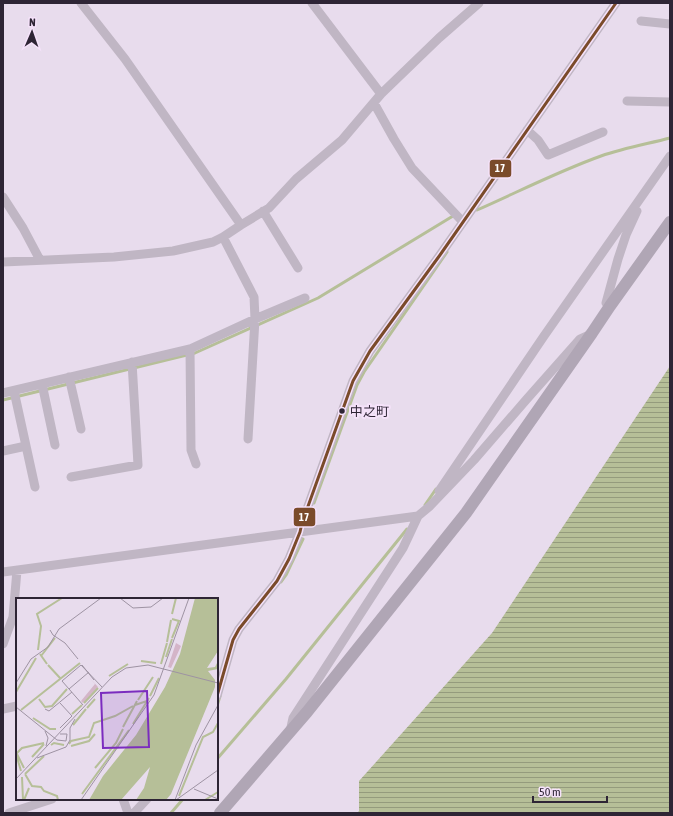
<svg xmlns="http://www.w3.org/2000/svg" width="673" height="816" viewBox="0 0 673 816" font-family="'Asap Condensed','Noto Sans JP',sans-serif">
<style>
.water{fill:url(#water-rules)}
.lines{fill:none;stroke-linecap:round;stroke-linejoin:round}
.stream{stroke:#b6bf98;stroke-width:3}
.street{stroke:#c0b6c4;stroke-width:9}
.secondary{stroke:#b0a6b5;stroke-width:12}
.bus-1-casing{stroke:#f5e2fa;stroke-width:6}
.bus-1{stroke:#7a4b2a;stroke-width:3}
.bus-dot{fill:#2e2535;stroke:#f5e2fa;stroke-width:1.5}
.labels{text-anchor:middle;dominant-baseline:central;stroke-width:4;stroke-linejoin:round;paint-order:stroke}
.bus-label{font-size:13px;fill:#2e2535;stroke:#f5e2fa;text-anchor:start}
.inset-river{fill:none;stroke:#b6bf98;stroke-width:2}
.inset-road{fill:none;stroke:#9e93a3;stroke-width:1}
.view{fill:#7b2cbf;fill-opacity:0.15;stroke:#7b2cbf;stroke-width:2}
.inset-edge{fill:none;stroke:#2e2535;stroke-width:2}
.line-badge{stroke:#f5e2fa;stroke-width:1.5}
.badge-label{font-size:11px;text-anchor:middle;font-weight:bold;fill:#fff}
</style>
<defs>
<pattern id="water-rules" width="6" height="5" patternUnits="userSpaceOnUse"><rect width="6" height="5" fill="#b6bf98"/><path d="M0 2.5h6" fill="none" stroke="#949b7d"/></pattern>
</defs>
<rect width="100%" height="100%" fill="#e8dced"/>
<path class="water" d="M 670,366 L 670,813 L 357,813 L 359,811 L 359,781 L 492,633 Z"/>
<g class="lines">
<path class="stream" d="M 477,210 C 518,192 559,171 601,156 C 624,148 647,144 670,138
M 3,400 L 195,353 L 318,298 L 453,216
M 314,503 L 357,385 L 364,372 L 447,252
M 425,505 L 436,489
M 281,582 L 286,575 L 303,539
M 217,706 L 220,696
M 217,759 L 286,679 L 407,529
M 171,813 L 183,799"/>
<path class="street" d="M 81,3 L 125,59 L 241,225
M 312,3 L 381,94
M 641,21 L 670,24
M 627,101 L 670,102
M 374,103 L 394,139 L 412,168 L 463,222
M 527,130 L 538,140 L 548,155 L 603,132
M 3,197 L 23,228 L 40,260
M 263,211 L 298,268
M 223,237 L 254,297 L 255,319 L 248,439
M 3,262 L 114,257 L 173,251 L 213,242 L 223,237 L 241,225 L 269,208 L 296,179 L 342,140 L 381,94 L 439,38 L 479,3
M 610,306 L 606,303 L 618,259 L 626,235 L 637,211
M 190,349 L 191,450 L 196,464
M 69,377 L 81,429
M 42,384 L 55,445
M 14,391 L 35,487
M 3,393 L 190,349 L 255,319 L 305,298
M 3,451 L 26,446
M 71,477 L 138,465 L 132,362
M 439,491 L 544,336 L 670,156
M 3,572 L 418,516
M 3,644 L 13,617 L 17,570
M 217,696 L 233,640 L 239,629 L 277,581 L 289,559 L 300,532 L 302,523 L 353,381 L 370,351 L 440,255 L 616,3
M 3,709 L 17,706
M 290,732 L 293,718 L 403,548 L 418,516 L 430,506 L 474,460 L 526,400 L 580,339 L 591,334
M 123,799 L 128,813
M 9,813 L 52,799
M 134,813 L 147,799"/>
<path class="secondary" d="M 220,813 L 307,712 L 466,513 L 592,333 L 610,306 L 670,222"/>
<defs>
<path id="bus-1" d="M 217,696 L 233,640 L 239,629 L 277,581 L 289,559 L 300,532 L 302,523 L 353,381 L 370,351 L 440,255 L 616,3"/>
</defs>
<use href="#bus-1" class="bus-1-casing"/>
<use href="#bus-1" class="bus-1"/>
</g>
<circle class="bus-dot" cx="342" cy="411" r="3.5"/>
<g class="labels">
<g class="bus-label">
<text x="350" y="411">中之町</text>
</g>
</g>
<g transform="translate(16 598)">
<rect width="202" height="202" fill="#e8dced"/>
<path d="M 160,45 L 165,48 L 155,70 L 152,69 ZM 71,77 L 82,89 L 67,105 L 65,103 L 79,86 Z" fill="#d4b5c8"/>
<path d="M 179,0 L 202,0 L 202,53 L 191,70 L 199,69 L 202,63 L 202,71 L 192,73 L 199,82 L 199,89 L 155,196 L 150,202 L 120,202 L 128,190 L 134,169 L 105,202 L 73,202 L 87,178 L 120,137 L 149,89 L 164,56 Z" fill="#b6bf98"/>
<path class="inset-river" d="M 156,16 L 160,0M 156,40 L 163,23 L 156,21M 151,44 L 155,22M 22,52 L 25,28 L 21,16 L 46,0M 24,56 L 31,66M 25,58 L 39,40M 150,59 L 156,41M 125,63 L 140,65M 145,66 L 151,45M 32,67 L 44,80M 93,78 L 112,66M 44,81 L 64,65M 0,94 L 20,60M 134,98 L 143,80M 23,101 L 29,109 L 36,108 L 51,91M 122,102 L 137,79M 68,105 L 82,90M 119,107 L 131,103M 71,110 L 79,101M 5,112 L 44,81M 56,116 L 66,107M 17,120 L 34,131 L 40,131M 117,126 L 133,100M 57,127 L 70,111M 107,129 L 121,103M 0,145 L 0,154 L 8,170M 53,146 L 55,143 L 73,139 L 78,125 L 99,118 L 117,108M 35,147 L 38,145 L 48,147M 55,148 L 73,143 L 79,136M 1,155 L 6,150 L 28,145M 0,156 L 5,173M 16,159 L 28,146M 79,170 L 100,145 L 107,131M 9,176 L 28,158M 9,176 L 16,188 L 25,189 L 28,193 L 41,198 L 42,202M 6,179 L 7,202M 66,196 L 113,132M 163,198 L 187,139 L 197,134 L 202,125M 8,202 L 13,190M 189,202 L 202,194"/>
<path class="inset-road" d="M 104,0 L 117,10 L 135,9 L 147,0M 34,32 L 37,37 L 49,45 L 62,61M 65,67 L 46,83 L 67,107M 65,67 L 86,89M 66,67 L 78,82M 0,85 L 15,61 L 32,49 L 43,31 L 85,0M 53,91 L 73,74M 44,105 L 56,118M 0,109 L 41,142 L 50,143 L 51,136 L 44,136M 29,111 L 33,113 L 56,94M 44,130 L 56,118M 29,133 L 32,140 L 30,148M 21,160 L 50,149 L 54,142 L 54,130 L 59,121M 0,181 L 96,79 L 110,70 L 132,67 L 202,85M 178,191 L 202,201M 65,202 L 138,97 L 173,0M 159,202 L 180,147 L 202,107M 160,202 L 202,172"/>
<path class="view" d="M 131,93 L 133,149 L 87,150 L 85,95 Z"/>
<rect width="202" height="202" class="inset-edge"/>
</g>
<g class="line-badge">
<rect x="489" y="159" width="23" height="19" rx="4" fill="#7a4b2a"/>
<rect x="293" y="507" width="23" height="20" rx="4" fill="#7a4b2a"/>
</g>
<g class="badge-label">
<text x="500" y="172">17</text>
<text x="304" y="521">17</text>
</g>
<rect width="673" height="816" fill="none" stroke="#2e2535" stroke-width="8"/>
<g transform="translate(32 32) rotate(2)" stroke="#f5e2fa" stroke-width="3" paint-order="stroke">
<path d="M0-3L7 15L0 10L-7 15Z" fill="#2e2535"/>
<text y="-6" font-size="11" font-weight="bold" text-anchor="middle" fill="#2e2535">N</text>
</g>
<path d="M533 796v6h74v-6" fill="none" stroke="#2e2535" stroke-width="2"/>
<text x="539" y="796" font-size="12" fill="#2e2535" stroke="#f5e2fa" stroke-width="3" paint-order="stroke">50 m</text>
</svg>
